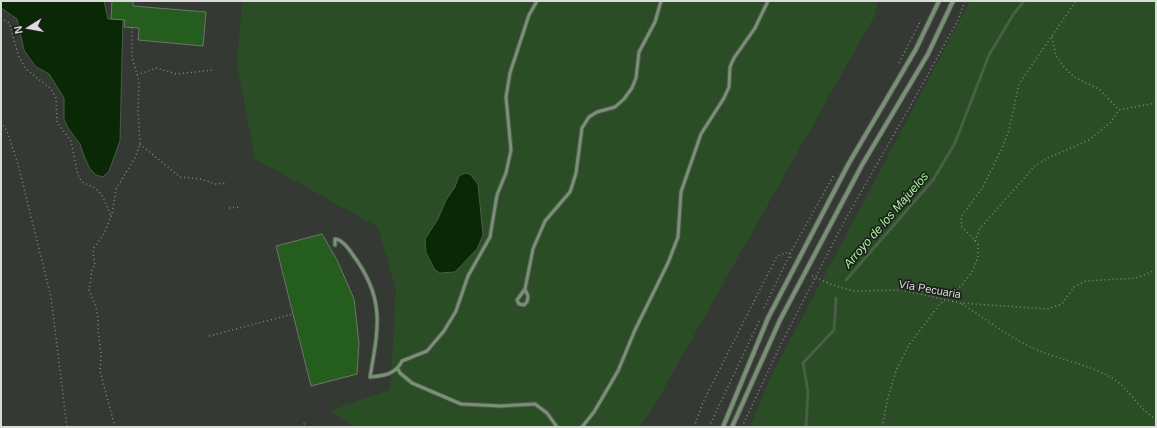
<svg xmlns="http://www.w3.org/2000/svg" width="1157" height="428" viewBox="0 0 1157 428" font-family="Arial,sans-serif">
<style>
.green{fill:#2a4d25}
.water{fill:#0a2806;stroke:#485e45}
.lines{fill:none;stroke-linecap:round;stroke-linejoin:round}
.stream{stroke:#485e45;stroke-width:3}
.building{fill:#245d1d;stroke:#6f756e}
.service-casing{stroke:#525651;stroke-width:5}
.minor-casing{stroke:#525651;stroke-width:6}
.path{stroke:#848883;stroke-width:1.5;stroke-dasharray:1 3;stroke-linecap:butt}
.service{stroke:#789174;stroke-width:3}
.minor{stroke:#789174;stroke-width:4}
.labels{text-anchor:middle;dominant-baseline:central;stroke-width:3.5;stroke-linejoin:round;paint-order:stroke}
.street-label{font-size:11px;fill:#d9dcd8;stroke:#1d201d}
.water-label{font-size:12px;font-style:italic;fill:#a8f79c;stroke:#1d201d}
</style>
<rect width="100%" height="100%" fill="#343933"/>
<path class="green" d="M 242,1 L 878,1 L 874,17 L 649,415 L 638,427 L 355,427 L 329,411 L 390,390 L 396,289 L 378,227 L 255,159 L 237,66 Z
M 970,1 L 1156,1 L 1156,427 L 750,427 L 771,376 Z"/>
<path class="water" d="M 1,1 L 104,1 L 108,19 L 123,19 L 120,141 L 109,171 L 103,177 L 96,175 L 90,169 L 84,156 L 80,144 L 68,128 L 64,119 L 64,98 L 49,74 L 35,66 L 24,50 L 17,19 L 1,8 Z
M 465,173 L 470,174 L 478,184 L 483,235 L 477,249 L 455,272 L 440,273 L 435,270 L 426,253 L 425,239 L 438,219 L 446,200 L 455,187 L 459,176 Z"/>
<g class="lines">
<path class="stream" d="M 846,280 L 933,180 L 955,143 L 989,55 L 1013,15 L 1024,1
M 806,427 L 808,392 L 803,363 L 834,330 L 836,298"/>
</g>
<path class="building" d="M 112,1 L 133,1 L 133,6 L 206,12 L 203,46 L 138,40 L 139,28 L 124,27 L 125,20 L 111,19 Z
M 322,234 L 337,260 L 354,299 L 359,343 L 357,374 L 311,386 L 276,246 Z"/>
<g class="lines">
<defs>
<path id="service" d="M 335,245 L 335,239 C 342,239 349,249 353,255 C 385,298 379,326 370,377 C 384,376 396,374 402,361 L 427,351 L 444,331 L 456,311 L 468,276 L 490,237 L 497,195 L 506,173 L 511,150 L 506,97 L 510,73 L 529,15 L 537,1
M 525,289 L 528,296 L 527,302 L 524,305 L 519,304 L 517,300 L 525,289 L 533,249 L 545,221 L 570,192 L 573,183 L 576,173 L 582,128 L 589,117 L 597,112 L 615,107 L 624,99 L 632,88 L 636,78 L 639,52 L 655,22 L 661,1
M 398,369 L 400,373 L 412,383 L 461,404 L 501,406 L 535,404 L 547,413 L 557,427
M 582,427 L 594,412 L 618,371 L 635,330 L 668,263 L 678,237 L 681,192 L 701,134 L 724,98 L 729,87 L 730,67 L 734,58 L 755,28 L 768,1"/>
<path id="minor" d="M 723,427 L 768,318 L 849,163 L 916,49 L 939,1
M 732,427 L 780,320 L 862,165 L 928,54 L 953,1"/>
</defs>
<use href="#service" class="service-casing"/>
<use href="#minor" class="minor-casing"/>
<path class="path" d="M 1,18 L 9,23 L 19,57 L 26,69 L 51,89 L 56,98 L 57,122 L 71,141 L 78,175 L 82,182 L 95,188 L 102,195 L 111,216
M 1052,37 L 1056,56 L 1064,67 L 1074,77 L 1099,89 L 1119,110
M 899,63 L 921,20
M 137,75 L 156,68 L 177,74 L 213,70
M 1,122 L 7,131 L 18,164 L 51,297 L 67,427
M 140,144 L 180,177 L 200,179 L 216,184 L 226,183
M 229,208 L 240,207
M 975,241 L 980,228 L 1035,166 L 1048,158 L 1089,140 L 1110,123 L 1119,110 L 1156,103
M 812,276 L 833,285 L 853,291 L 902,290 L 960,303 L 1047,309 L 1062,304 L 1074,287 L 1086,281 L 1136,278 L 1156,270
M 962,304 C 986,319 1009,337 1035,349 C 1060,360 1088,364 1112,378 C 1130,389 1138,409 1156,419
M 764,308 L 792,250 L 834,175
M 209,336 L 293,314
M 115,427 L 100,371 L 101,355 L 98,330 L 98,319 L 96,307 L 89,290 L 92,270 L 95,265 L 93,253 L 94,248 L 104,234 L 112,214 L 116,189 L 135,158 L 140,144 L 138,110 L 139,81 L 132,57 L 132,27
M 301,427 L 306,422
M 694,427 L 704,400 L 777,256 L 789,252 L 791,258
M 709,427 L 759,321
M 742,427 L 780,346 L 845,220 L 916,96 L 958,20 L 965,1
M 882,427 L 888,397 L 897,368 L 909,345 L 939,305 L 962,285 L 972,272 L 978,257 L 978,244 L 962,227 L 961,217 L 983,187 L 1002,148 L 1009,130 L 1019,84 L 1076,1"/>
<use href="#service" class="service"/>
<use href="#minor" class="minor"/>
</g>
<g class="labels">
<g class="street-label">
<text transform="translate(930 289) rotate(10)">Vía Pecuaria</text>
</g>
<g class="water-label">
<text transform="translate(886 220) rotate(-49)">Arroyo de los Majuelos</text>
</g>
</g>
<rect width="1157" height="428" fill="none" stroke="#d9dcd8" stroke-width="4"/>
<g transform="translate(28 28) rotate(259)" stroke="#1d201d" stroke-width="3" paint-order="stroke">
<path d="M0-3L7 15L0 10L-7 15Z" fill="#d9dcd8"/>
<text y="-6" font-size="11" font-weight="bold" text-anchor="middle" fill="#d9dcd8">N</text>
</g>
</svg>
